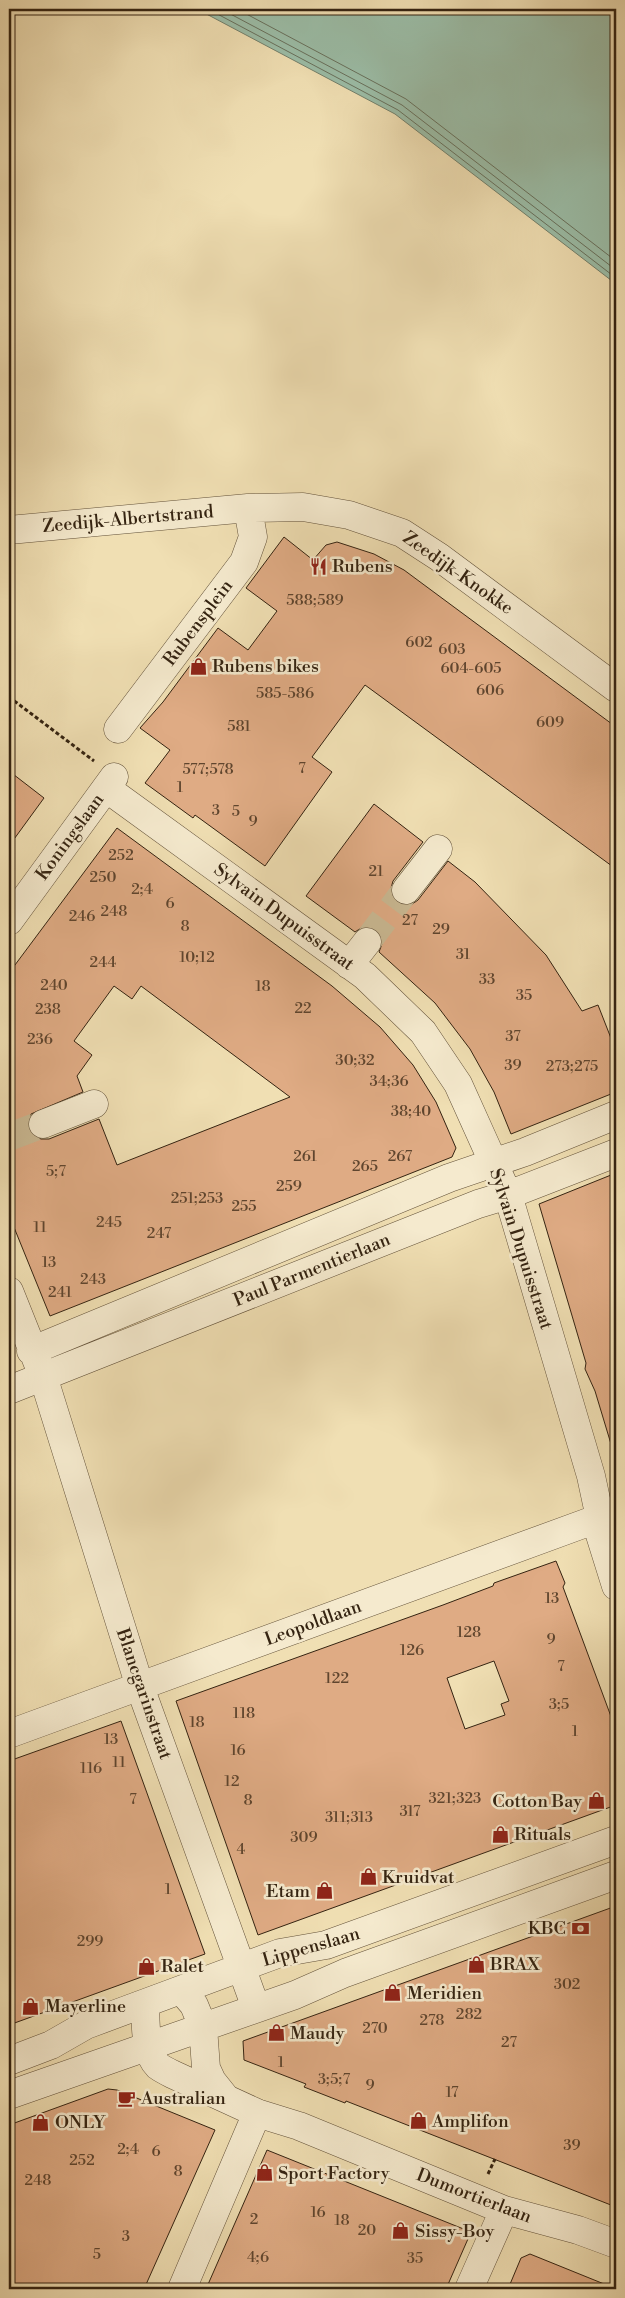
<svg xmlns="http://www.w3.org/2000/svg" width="625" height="2298" viewBox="0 0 625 2298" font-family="'Libre Bodoni',serif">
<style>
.water{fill:#9bbda7;stroke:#727f6b}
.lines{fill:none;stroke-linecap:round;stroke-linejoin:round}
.shore{stroke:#68705c;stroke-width:1}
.building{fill:#dfab84;stroke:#342311;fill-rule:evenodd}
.minor-tunnel{stroke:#cab993;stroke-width:28;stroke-dasharray:28 14;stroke-linecap:butt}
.minor-casing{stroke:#63523a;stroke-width:29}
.path{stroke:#342311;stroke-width:3;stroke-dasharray:4 2.5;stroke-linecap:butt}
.minor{stroke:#f5eace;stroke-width:28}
.labels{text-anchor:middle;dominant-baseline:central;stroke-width:5;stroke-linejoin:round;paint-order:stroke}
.number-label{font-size:15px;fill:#5f452e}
.street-label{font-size:18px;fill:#342311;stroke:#f5eace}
.poi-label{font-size:18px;fill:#342311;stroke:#f5eace;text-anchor:start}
</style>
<rect width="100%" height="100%" fill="#f0dfb3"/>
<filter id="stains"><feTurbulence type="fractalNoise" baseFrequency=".004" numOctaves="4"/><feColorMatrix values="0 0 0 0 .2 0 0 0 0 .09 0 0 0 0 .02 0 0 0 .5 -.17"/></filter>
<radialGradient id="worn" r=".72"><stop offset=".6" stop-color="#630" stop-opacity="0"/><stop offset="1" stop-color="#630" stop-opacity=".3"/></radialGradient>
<path class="water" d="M 197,9 L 616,9 L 616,284 L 395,114 Z"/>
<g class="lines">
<path class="shore" d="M 208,9 L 398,110 L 616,278
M 221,9 L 402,105 L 616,270
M 237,9 L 406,99 L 616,261"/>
</g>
<path class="building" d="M 284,537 L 313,560 L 326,545 L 337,542 L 374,554 L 404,570 L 616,727 L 616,869 L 365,685 L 312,757 L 332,772 L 265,866 L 195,815 L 193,818 L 145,783 L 170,750 L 140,728 L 163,702 L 218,628 L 248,650 L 277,611 L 246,588 Z
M 9,771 L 44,798 L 9,846 Z
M 374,804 L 423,842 L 393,881 L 391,888 L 391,895 L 396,902 L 404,905 L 411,905 L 418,900 L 448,861 L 475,882 L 546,955 L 582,1011 L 598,1005 L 616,1051 L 616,1092 L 511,1134 L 494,1092 L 470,1049 L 435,1003 L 379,952 L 382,944 L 381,936 L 377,930 L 369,927 L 361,928 L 355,932 L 306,896 Z
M 117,828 L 332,986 L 380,1027 L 413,1065 L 436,1102 L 456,1148 L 452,1157 L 50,1316 L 9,1215 L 9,973 ZM 114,986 L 132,999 L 141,986 L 290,1097 L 117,1165 L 99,1119 L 49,1139 L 41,1139 L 34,1136 L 29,1130 L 28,1122 L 31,1114 L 83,1092 L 77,1076 L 92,1055 L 74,1041 Z
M 616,1173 L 616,1443 L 611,1444 L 595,1391 L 585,1369 L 586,1363 L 539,1204 Z
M 556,1561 L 565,1583 L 563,1587 L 616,1730 L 616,1805 L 258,1935 L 176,1701 L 443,1605 L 493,1586 L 494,1583 ZM 494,1661 L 509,1701 L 501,1704 L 505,1715 L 465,1729 L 447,1678 Z
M 121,1721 L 205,1954 L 9,2025 L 9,1761 Z
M 616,1906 L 616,2207 L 346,2101 L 345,2103 L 304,2087 L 306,2084 L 244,2060 L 243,2041 Z
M 108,2089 L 117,2090 L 215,2130 L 144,2289 L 9,2289 L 9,2125 Z
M 267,2150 L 471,2232 L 446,2289 L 206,2289 Z
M 530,2254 L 614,2288 L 613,2289 L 508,2289 L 521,2258 Z"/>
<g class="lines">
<path class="minor-tunnel" d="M 367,942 L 406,890
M 9,1137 L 43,1124"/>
<defs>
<path id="minor" d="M 9,530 L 248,508 L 303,507 L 349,515 L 402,533 L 439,557 L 616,688
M 118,729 L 244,562 L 253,537 L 248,508
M 106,788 L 365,976 L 423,1032 L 458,1084 L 508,1195 L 591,1476 L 600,1518
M 406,890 L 438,849
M 9,921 L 114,777
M 349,965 L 367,942
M 43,1124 L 94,1104
M 9,1291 L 43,1376 L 140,1687 L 256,2008
M 31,1351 L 449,1178 L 525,1152 L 616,1115
M 9,1390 L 478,1204 L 508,1195 L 616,1153
M 595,1519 L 616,1586
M 9,1734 L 616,1512
M 182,1991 L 194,2005 L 203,2027 L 206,2068 L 212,2081 L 224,2096
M 145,2004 C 146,2023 144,2052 158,2066 C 162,2069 168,2072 172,2074 L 257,2113 L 299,2126 L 504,2210 L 578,2230 L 616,2244
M 9,2061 L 51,2045 L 86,2025 L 280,1953 L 326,1945 L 616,1840
M 9,2095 L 295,1995 L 345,1973 L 616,1875
M 182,2289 L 257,2113
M 469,2289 L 504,2210"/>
</defs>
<use href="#minor" class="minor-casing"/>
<path class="path" d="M 9,697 L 94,761
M 488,2174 L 495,2159"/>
<use href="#minor" class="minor"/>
</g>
<defs>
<symbol id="restaurant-bare" viewBox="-9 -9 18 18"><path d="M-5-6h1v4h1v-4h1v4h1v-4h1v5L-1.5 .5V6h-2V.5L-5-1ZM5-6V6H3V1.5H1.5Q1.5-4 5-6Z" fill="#8f2418" stroke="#f5eace" stroke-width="2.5" paint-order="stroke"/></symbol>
<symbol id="shop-bare" viewBox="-9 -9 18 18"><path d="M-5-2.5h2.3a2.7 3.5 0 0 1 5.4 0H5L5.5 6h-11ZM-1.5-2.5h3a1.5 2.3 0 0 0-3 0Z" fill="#8f2418" stroke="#f5eace" stroke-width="2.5" paint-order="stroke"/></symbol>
<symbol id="bank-bare" viewBox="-9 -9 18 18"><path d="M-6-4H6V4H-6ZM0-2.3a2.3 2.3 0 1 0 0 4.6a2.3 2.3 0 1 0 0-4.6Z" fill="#8f2418" stroke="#f5eace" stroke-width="2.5" paint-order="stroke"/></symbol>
<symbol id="cafe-bare" viewBox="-9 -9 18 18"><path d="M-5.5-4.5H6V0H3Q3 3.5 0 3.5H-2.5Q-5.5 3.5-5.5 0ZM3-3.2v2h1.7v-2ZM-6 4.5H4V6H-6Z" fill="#8f2418" stroke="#f5eace" stroke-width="2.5" paint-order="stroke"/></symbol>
</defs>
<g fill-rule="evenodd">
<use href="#restaurant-bare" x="306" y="554" width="25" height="25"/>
<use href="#shop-bare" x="186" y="654" width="25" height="25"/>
<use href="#shop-bare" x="584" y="1788" width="25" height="25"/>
<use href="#shop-bare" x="488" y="1822" width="25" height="25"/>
<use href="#shop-bare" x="356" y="1864" width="25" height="25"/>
<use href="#shop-bare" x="312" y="1878" width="25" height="25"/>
<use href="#bank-bare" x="568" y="1916" width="25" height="25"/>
<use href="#shop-bare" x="464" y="1952" width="25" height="25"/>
<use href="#shop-bare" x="134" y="1954" width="25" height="25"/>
<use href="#shop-bare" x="380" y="1980" width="25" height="25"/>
<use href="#shop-bare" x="18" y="1994" width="25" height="25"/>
<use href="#shop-bare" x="264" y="2020" width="25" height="25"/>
<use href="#cafe-bare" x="114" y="2086" width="25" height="25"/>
<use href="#shop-bare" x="406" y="2108" width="25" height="25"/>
<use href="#shop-bare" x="28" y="2110" width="25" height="25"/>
<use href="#shop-bare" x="252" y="2160" width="25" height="25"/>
<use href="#shop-bare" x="388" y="2218" width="25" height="25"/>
</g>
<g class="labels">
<g class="number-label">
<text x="315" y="600">588;589</text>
<text x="419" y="642">602</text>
<text x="452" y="649">603</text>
<text x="471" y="668">604-605</text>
<text x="490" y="690">606</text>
<text x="285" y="693">585-586</text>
<text x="550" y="722">609</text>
<text x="239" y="726">581</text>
<text x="302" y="768">7</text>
<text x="208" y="769">577;578</text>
<text x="180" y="787">1</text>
<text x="216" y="810">3</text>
<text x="236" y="811">5</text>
<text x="253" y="821">9</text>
<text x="121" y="855">252</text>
<text x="376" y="871">21</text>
<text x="103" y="877">250</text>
<text x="142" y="889">2;4</text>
<text x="170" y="903">6</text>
<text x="114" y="911">248</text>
<text x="82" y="916">246</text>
<text x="410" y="920">27</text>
<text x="185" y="926">8</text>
<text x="441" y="929">29</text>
<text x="463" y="954">31</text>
<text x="197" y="957">10;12</text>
<text x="103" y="962">244</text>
<text x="487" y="979">33</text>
<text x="54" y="985">240</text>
<text x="263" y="986">18</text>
<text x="524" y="995">35</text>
<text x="303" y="1008">22</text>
<text x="48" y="1009">238</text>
<text x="513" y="1036">37</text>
<text x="40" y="1039">236</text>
<text x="355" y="1060">30;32</text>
<text x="513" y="1065">39</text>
<text x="572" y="1066">273;275</text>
<text x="389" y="1081">34;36</text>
<text x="411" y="1111">38;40</text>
<text x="305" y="1156">261</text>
<text x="400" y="1156">267</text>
<text x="365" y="1166">265</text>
<text x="56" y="1171">5;7</text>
<text x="289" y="1186">259</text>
<text x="197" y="1198">251;253</text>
<text x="244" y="1206">255</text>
<text x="109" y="1222">245</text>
<text x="40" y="1227">11</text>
<text x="159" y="1233">247</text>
<text x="49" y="1262">13</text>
<text x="93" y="1279">243</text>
<text x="60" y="1292">241</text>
<text x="552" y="1598">13</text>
<text x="469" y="1632">128</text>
<text x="551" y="1639">9</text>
<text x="412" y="1650">126</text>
<text x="561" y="1666">7</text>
<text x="337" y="1678">122</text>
<text x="559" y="1704">3;5</text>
<text x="244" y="1713">118</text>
<text x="197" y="1722">18</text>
<text x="575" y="1731">1</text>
<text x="111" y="1739">13</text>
<text x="238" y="1750">16</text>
<text x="119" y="1762">11</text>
<text x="91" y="1768">116</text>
<text x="232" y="1781">12</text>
<text x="455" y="1798">321;323</text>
<text x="133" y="1799">7</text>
<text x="248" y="1800">8</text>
<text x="410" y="1811">317</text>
<text x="349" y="1817">311;313</text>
<text x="304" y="1837">309</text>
<text x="241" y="1849">4</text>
<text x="168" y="1889">1</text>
<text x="90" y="1941">299</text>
<text x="567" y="1984">302</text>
<text x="469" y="2014">282</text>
<text x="432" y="2020">278</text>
<text x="375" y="2028">270</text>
<text x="509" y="2042">27</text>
<text x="281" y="2062">1</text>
<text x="334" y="2079">3;5;7</text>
<text x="370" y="2085">9</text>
<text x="452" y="2092">17</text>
<text x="572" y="2145">39</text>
<text x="128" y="2149">2;4</text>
<text x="156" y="2151">6</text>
<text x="82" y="2160">252</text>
<text x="178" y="2171">8</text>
<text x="38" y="2180">248</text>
<text x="318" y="2212">16</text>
<text x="254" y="2219">2</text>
<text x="342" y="2220">18</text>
<text x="367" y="2230">20</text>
<text x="126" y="2236">3</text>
<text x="97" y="2254">5</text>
<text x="258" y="2257">4;6</text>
<text x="415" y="2258">35</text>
</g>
<g class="street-label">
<text transform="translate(128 519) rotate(-5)">Zeedijk-Albertstrand</text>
<text transform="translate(458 573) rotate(35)">Zeedijk-Knokke</text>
<text transform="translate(198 623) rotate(-53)">Rubensplein</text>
<text transform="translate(70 837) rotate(-54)">Koningslaan</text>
<text transform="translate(284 917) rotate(36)">Sylvain Dupuisstraat</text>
<text transform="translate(521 1249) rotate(72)">Sylvain Dupuisstraat</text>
<text transform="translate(312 1270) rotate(-22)">Paul Parmentierlaan</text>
<text transform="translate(313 1623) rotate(-20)">Leopoldlaan</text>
<text transform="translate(144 1694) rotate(71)">Blancgarinstraat</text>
<text transform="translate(311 1947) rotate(-16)">Lippenslaan</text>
<text transform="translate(474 2196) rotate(21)">Dumortierlaan</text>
</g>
<g class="poi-label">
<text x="332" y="566">Rubens</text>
<text x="212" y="666">Rubens bikes</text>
<text x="582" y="1801" text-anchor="end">Cotton Bay</text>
<text x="514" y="1834">Rituals</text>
<text x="382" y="1877">Kruidvat</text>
<text x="310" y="1891" text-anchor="end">Etam</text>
<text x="566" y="1928" text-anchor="end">KBC</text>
<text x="490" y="1964">BRAX</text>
<text x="161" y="1966">Ralet</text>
<text x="407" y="1993">Meridien</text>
<text x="45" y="2006">Mayerline</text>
<text x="290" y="2033">Maudy</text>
<text x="141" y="2098">Australian</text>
<text x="432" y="2121">Amplifon</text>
<text x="55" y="2122">ONLY</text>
<text x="278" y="2173">Sport Factory</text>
<text x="415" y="2231">Sissy-Boy</text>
</g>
</g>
<rect width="625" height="2298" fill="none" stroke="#f0dfb3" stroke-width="30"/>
<rect x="10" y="10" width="605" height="2278" fill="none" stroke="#342311" stroke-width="2.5"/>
<rect x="15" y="15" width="595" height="2268" fill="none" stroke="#342311"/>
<rect width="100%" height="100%" filter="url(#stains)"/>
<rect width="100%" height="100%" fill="url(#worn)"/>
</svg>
